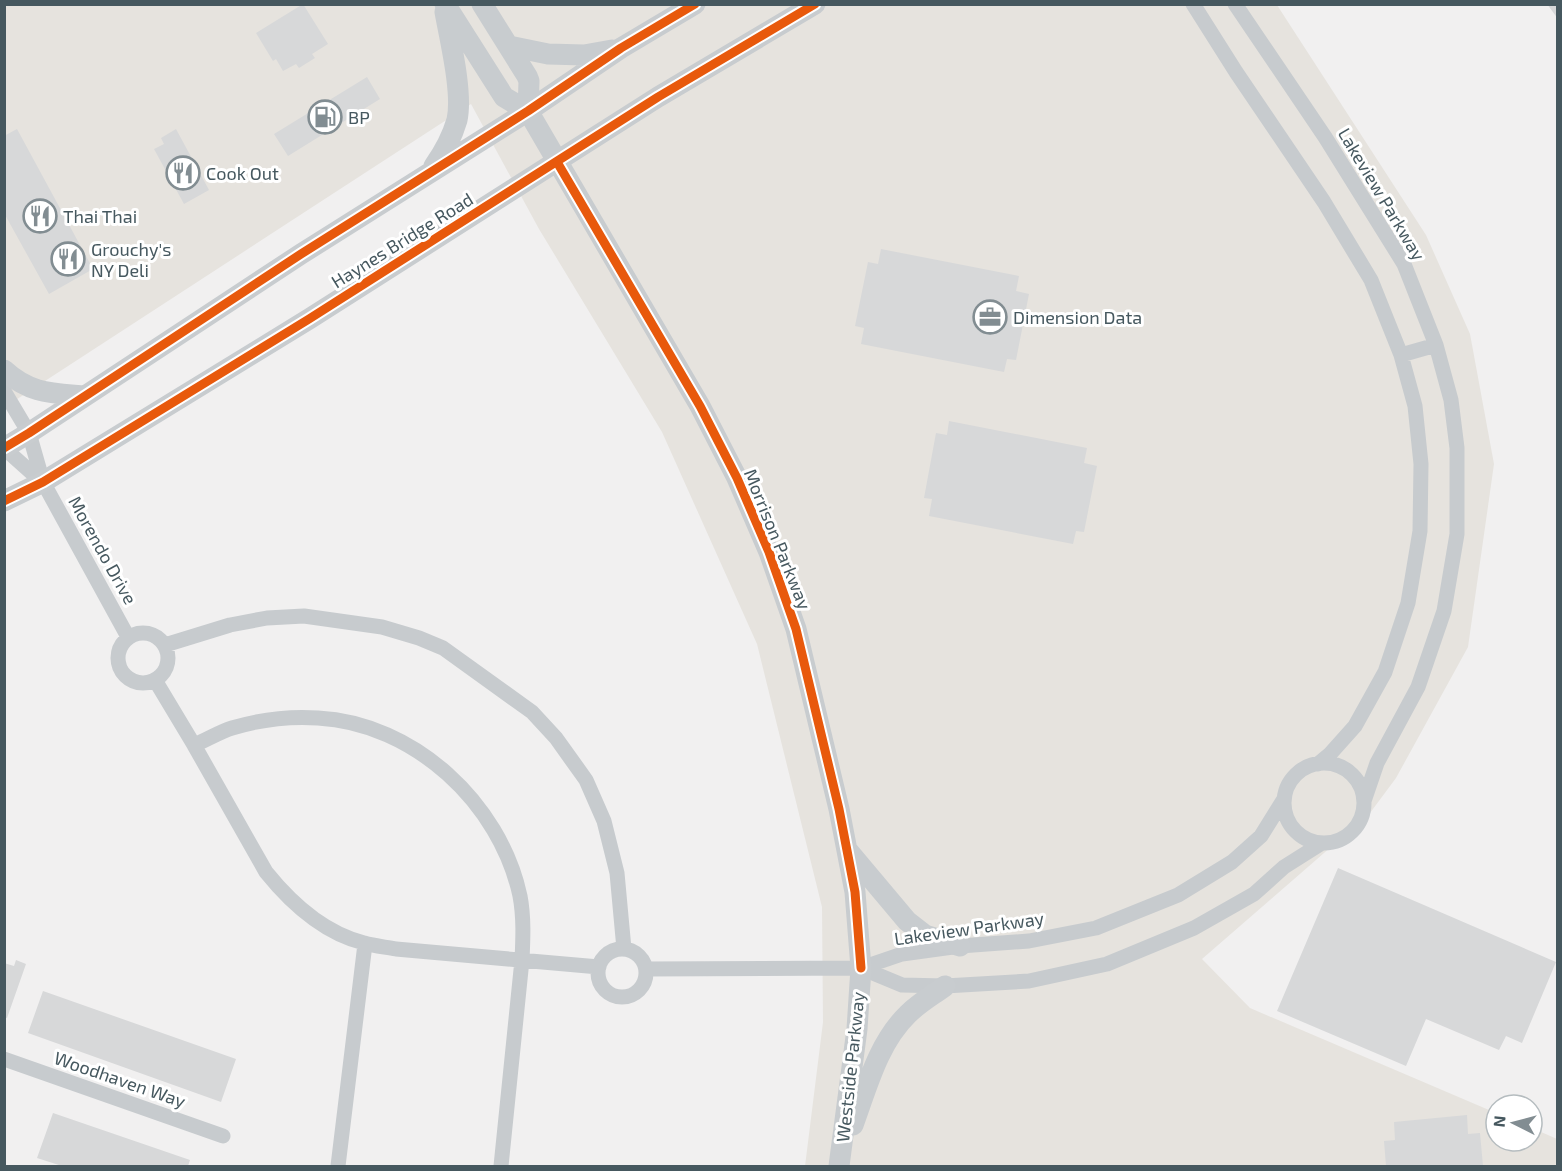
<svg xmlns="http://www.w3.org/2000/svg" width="1562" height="1171" viewBox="0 0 1562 1171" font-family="'Exo 2',sans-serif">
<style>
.commercial{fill:#e6e3de}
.building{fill:#d7d8d9}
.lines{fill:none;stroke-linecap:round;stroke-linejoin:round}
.street{stroke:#c7cbce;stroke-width:15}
.secondary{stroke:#c8cccf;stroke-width:21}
.cycleway-casing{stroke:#fff;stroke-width:13}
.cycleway{stroke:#e8590c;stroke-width:9}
.labels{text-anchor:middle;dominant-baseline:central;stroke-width:6;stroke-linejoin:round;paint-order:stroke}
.poi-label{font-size:18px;fill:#46585f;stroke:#fff;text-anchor:start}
.street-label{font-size:18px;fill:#46585f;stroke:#fff}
</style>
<rect width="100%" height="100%" fill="#f1f0f0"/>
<path class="commercial" d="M 5,5 L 1277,5 L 1426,235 L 1470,334 L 1494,464 L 1468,647 L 1396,778 L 1370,813 L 1202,959 L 1250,1008 L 1496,1113 L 1496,1141 L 1532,1141 L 1532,1128 L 1557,1139 L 1557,1166 L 805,1166 L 823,1022 L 822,907 L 757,644 L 662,432 L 539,229 L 471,104 L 5,407 Z"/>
<path class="building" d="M 303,4 L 328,44 L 312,54 L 315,58 L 299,68 L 296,64 L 283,71 L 276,59 L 273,61 L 256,33 Z
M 1547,4 L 1558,4 L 1558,19 Z
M 367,77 L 380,99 L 288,156 L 274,134 Z
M 17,129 L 93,269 L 49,294 L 4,213 L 4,136 Z
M 176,129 L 209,190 L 184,204 L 154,149 L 164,144 L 161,138 Z
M 881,249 L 1019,276 L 1016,291 L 1029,294 L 1016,360 L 1007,359 L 1004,372 L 861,344 L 864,328 L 855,326 L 868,262 L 878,264 Z
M 949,421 L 1087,448 L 1084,463 L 1097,466 L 1084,532 L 1076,531 L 1073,544 L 929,516 L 932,499 L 924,498 L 936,433 L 947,435 Z
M 1338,868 L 1556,962 L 1522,1043 L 1506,1036 L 1499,1050 L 1426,1019 L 1406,1066 L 1277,1011 Z
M 16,960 L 26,964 L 7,1018 L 4,1017 L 4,963 L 14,966 Z
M 43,991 L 236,1059 L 221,1102 L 28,1033 Z
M 53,1113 L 190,1160 L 188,1166 L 62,1166 L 37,1158 Z
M 1467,1115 L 1468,1134 L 1480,1133 L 1483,1166 L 1386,1166 L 1384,1141 L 1395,1140 L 1394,1122 Z"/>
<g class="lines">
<path class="street" d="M 1193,4 L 1236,72 L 1324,202 L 1371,280 L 1401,355 L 1415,406 L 1421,464 L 1420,531 L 1408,603 L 1385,672 L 1355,726 L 1330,754 L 1318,764
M 1235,4 L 1325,137 L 1404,264 L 1436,345 L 1451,400 L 1457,448 L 1457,534 L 1444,611 L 1418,687 L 1377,763 L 1364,801
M 1401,355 L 1436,345
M 4,391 L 29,433 L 43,482 L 128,637
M 4,448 L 42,482
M118 658a25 25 0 1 1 50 0a25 25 0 1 1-50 0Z
M 165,645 L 230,625 L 267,618 L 304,616 L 382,627 L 419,638 L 443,648 L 532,712 L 556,738 L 586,780 L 604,821 L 617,873 L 624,949
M 155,680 L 194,745 L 266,872 C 291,903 324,933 364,943 C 374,946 386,947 396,949 L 599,967
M 194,745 C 207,740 219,732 232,728 C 259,720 290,716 318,718 C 414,723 500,803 520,896 C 524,917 523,939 522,960 L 501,1166
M1284 803a40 40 0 1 1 80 0a40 40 0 1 1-80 0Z
M598 973a24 24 0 1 1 48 0a24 24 0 1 1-48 0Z
M 861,968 L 902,985 L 945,986 L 1029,981 L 1107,964 L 1194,928 L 1254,894 L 1284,867 L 1322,843
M 646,969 L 861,968 L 902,954 L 960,946 L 1029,941 L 1096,928 L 1178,895 L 1232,862 L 1261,836 L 1284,799
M 4,1059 L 223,1136
M 338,1166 L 365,944"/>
<path class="secondary" d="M 445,4 L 504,97 L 528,111 L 700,406 L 737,478 L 769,552 L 796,629 L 839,809 L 855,892 L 861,968 L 857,1029 L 839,1166
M 482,4 L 527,76 L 529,81 L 528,111
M 509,46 L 548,54 L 584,55 L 612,50
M 434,166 C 444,152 452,137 457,120 C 463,93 450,40 445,12
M 4,370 C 30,394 52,393 85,396
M 4,448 L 29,433 L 301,254 L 528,111 L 621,48 L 695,4
M 4,501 L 43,482 L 309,319 L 658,97 L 815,4
M 849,852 L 907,921 L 925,935 L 960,946
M 853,1125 C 867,1087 878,1043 908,1014 C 919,1003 933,995 945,986"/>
<defs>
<path id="cycleway" d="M 557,162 L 700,406 L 737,478 L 769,552 L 796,629 L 839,809 L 855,892 L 861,968
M 4,448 L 29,433 L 301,254 L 528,111 L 621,48 L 695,4
M 4,501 L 43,482 L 309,319 L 658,97 L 815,4"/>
</defs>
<use href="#cycleway" class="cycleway-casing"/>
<use href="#cycleway" class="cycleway"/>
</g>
<defs>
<symbol id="fuel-ring" viewBox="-11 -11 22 22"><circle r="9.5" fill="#fff" stroke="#828d92" stroke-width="1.5"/><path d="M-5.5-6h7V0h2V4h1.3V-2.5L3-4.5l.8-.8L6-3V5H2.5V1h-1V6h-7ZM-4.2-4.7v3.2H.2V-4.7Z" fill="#828d92"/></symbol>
<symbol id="restaurant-ring" viewBox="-11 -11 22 22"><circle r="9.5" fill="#fff" stroke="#828d92" stroke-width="1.5"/><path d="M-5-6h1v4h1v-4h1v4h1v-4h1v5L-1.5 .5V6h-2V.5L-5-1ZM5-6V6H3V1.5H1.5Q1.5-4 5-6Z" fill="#828d92"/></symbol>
<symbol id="office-ring" viewBox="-11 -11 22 22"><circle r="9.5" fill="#fff" stroke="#828d92" stroke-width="1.5"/><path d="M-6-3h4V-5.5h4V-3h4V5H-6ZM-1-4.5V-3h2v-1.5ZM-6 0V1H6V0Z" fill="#828d92"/></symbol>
</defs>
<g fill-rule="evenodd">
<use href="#fuel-ring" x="306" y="98" width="38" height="38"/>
<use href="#restaurant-ring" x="164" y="154" width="38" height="38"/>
<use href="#restaurant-ring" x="21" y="197" width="38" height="38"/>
<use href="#restaurant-ring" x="49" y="240" width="38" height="38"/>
<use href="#office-ring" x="971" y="298" width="38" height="38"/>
</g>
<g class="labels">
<g class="poi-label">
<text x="348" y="117">BP</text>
<text x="206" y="173">Cook Out</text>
<text x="63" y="216">Thai Thai</text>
<text x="91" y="249">Grouchy's<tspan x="91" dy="21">NY Deli</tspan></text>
<text x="1013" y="317">Dimension Data</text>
</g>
<g class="street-label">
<text transform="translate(1382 194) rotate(59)">Lakeview Parkway</text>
<text transform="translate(402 240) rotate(-32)">Haynes Bridge Road</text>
<text transform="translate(778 539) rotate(68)">Morrison Parkway</text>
<text transform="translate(103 550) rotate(61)">Morendo Drive</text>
<text transform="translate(969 928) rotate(-8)">Lakeview Parkway</text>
<text transform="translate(850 1067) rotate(-84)">Westside Parkway</text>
<text transform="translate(120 1079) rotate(19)">Woodhaven Way</text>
</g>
</g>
<rect width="1562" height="1171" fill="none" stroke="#46585f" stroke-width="12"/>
<g transform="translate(1514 1123) rotate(276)"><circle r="28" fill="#ffffff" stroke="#b5bcbf" stroke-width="1.5"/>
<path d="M0-4.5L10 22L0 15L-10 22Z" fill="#828d92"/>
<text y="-9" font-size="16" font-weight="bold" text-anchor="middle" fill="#46585f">N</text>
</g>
</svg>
